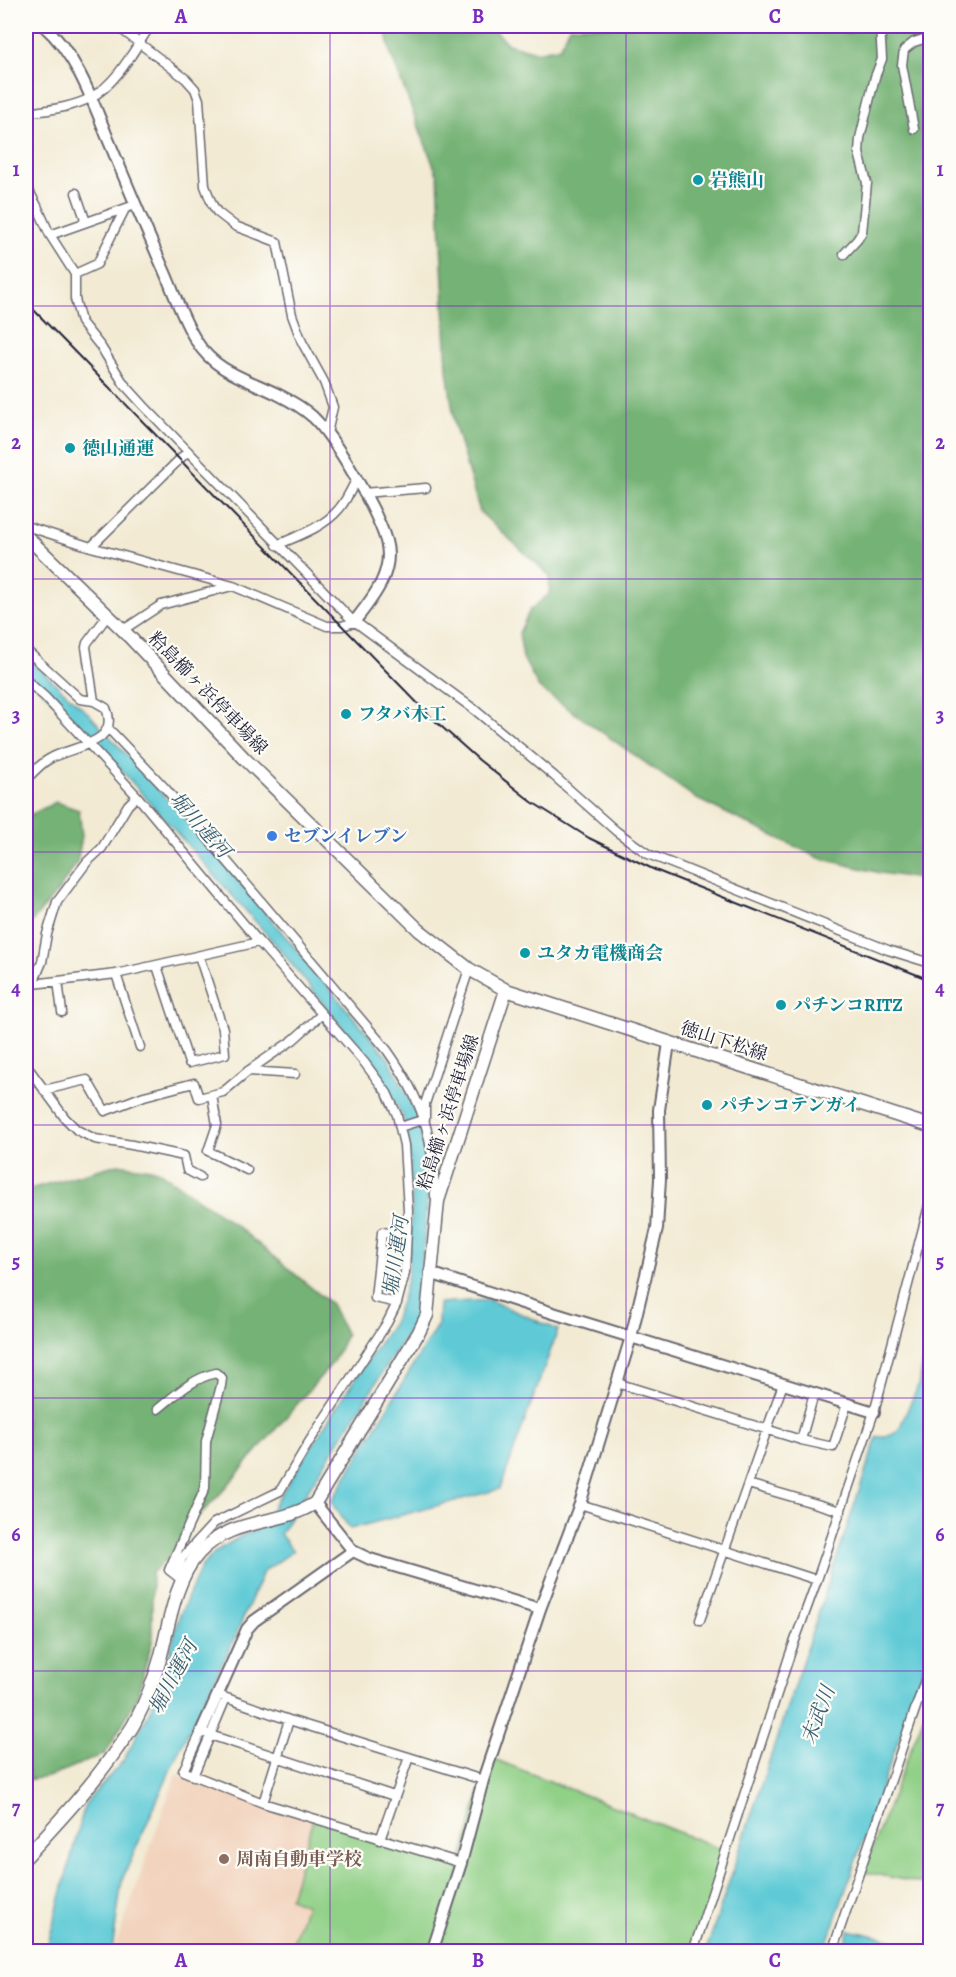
<svg xmlns="http://www.w3.org/2000/svg" width="956" height="1977" viewBox="0 0 956 1977" font-family="Alegreya,'Noto Serif JP',serif">
<style>
.built{fill:#f2d4be}
.green{fill:#91d087;stroke:#5a7961;stroke-width:1.5}
.forest{fill:#74b274;stroke:#4b6a58;stroke-width:1.5}
.water{fill:#5ecad6;stroke:#407688;stroke-width:1.5}
.lines{fill:none;stroke-linecap:round;stroke-linejoin:round}
.minor-casing{stroke:#6b6870;stroke-width:11}
.tertiary-casing{stroke:#6b6870;stroke-width:14}
.secondary-casing{stroke:#6b6870;stroke-width:15}
.minor{stroke:#fff;stroke-width:8}
.tertiary{stroke:#fff;stroke-width:10}
.secondary{stroke:#fff;stroke-width:12}
.rail{stroke:#22223b;stroke-width:2}
.grid{fill:none;stroke:#7b2cbf;stroke-width:1.5;stroke-opacity:0.55}
.culture-dot{fill:#0f9aa8;stroke:#fdfcf7;stroke-width:2}
.shop-dot{fill:#3f7fe0;stroke:#fdfcf7;stroke-width:2}
.education-dot{fill:#8d6e63;stroke:#fdfcf7;stroke-width:2}
.labels{text-anchor:middle;dominant-baseline:central;stroke-width:4.5;stroke-linejoin:round;paint-order:stroke}
.culture-label{font-size:18px;font-weight:bold;fill:#0d838f;stroke:#fdfcf7;text-anchor:start}
.street-label{font-size:18px;fill:#22223b;stroke:#fdfcf7}
.shop-label{font-size:18px;font-weight:bold;fill:#366cbe;stroke:#fdfcf7;text-anchor:start}
.education-label{font-size:18px;font-weight:bold;fill:#785e54;stroke:#fdfcf7;text-anchor:start}
.water-label{font-size:20px;font-style:italic;fill:#375d71;stroke:#fdfcf7}
.neatline{fill:none;stroke:#7b2cbf;stroke-width:2}
.grid-label{font-size:20px;text-anchor:middle;font-weight:bold;fill:#7b2cbf}
</style>
<rect width="100%" height="100%" fill="#fdfcf7"/>
<filter id="ink" filterUnits="userSpaceOnUse"><feTurbulence type="fractalNoise" baseFrequency=".0167" numOctaves="2"/><feDisplacementMap in="SourceGraphic" scale="12" xChannelSelector="R" yChannelSelector="G"/><feConvolveMatrix kernelMatrix="1 2 1 2 8 2 1 2 1" color-interpolation-filters="sRGB"/></filter>
<filter id="wash" filterUnits="userSpaceOnUse"><feTurbulence type="fractalNoise" baseFrequency=".008" numOctaves="4" result="noise"/><feDisplacementMap in="SourceGraphic" scale="24" xChannelSelector="R" yChannelSelector="G"/><feGaussianBlur stdDeviation="1.35" result="paint"/><feColorMatrix in="noise" values="0 0 0 0 0 0 0 0 0 0 0 0 0 0 0 0 0 1.4 0 .05"/><feComposite in="paint" operator="in"/></filter>
<g filter="url(#wash)">
<rect width="100%" height="100%" fill="#f2ead3"/>
<path class="built" d="M 176,1774 L 313,1819 L 290,1898 L 306,1905 L 290,1951 L 116,1952 L 116,1944 Z"/>
<path class="green" d="M 930,1700 L 930,1885 L 863,1872 Z
M 489,1757 L 726,1851 L 693,1951 L 290,1951 L 306,1905 L 290,1898 L 313,1819 L 461,1863 Z"/>
<path class="forest" d="M 385,26 L 489,26 L 508,44 L 536,52 L 560,47 L 570,26 L 930,26 L 930,880 L 880,873 L 819,858 L 697,799 L 539,688 L 523,658 L 519,633 L 530,610 L 549,594 L 550,576 L 480,512 L 455,426 L 447,370 L 438,177 L 390,52 Z
M 56,802 L 79,810 L 82,836 L 77,863 L 57,892 L 26,929 L 26,817 Z
M 118,1164 L 157,1170 L 238,1227 L 331,1304 L 346,1335 L 333,1362 L 222,1492 L 185,1530 L 175,1551 L 152,1573 L 152,1642 L 136,1700 L 105,1754 L 48,1777 L 26,1780 L 26,1190 Z"/>
<path class="water" d="M 26,657 L 89,714 L 199,834 L 389,1059 L 417,1116 L 427,1163 L 428,1194 L 418,1311 L 412,1326 L 280,1534 L 293,1551 L 263,1572 L 231,1646 L 179,1750 L 122,1880 L 112,1951 L 46,1951 L 85,1804 L 123,1761 L 148,1715 L 165,1672 L 179,1617 L 201,1567 L 216,1551 L 243,1535 L 259,1529 L 345,1394 L 393,1323 L 402,1299 L 408,1275 L 412,1203 L 409,1145 L 404,1119 L 381,1076 L 278,947 L 91,736 L 26,676 Z
M 489,1300 L 558,1330 L 500,1489 L 350,1529 L 331,1502 L 438,1324 L 439,1303 Z
M 930,1335 L 930,1650 L 824,1951 L 706,1951 L 877,1437 L 892,1435 L 899,1429 L 918,1386 Z
M 849,1930 L 930,1948 L 930,1951 L 842,1951 Z"/>
</g>
<g filter="url(#ink)">
<g class="lines">
<defs>
<path id="minor" d="M 117,26 L 186,79 L 195,89 L 199,100 L 205,186 L 212,204 L 217,212 L 235,226 L 277,242 L 292,315 L 302,342 L 324,382 L 333,407 L 327,433
M 845,26 L 846,29 L 861,26
M 26,113 C 46,110 71,108 90,98 C 117,84 134,50 150,26
M 914,129 L 902,65 L 904,50 L 914,42 L 930,37
M 26,186 L 37,206 L 50,235 L 75,274 L 75,299 L 81,322 L 101,347 L 124,384 L 144,406 L 350,618 L 475,710 L 554,776 L 616,831 L 648,854 L 888,950 L 930,963
M 76,193 L 86,222
M 50,235 L 135,205
M 844,254 L 857,240 L 862,232 L 867,183 L 859,153 L 860,138 L 875,77 L 882,59 L 880,26
M 75,274 L 97,264 L 125,209
M 363,493 L 426,488
M 26,526 L 91,547 L 233,586 L 327,626 L 342,626 L 354,622
M 277,545 C 298,536 324,527 339,509 C 346,501 351,490 356,480
M 91,547 L 188,451
M 123,630 L 161,605 L 232,586
M 26,650 L 80,699 L 94,701 L 106,708 C 121,744 73,746 51,758 C 41,763 33,772 26,780
M 26,680 L 45,697 L 137,796 L 259,942 L 364,1062 L 387,1093 L 397,1115 L 404,1145 L 408,1210 L 405,1273 L 397,1303 L 387,1323 L 309,1442 L 280,1491 L 214,1523 L 182,1558 L 176,1575
M 94,701 L 86,647 L 87,643 L 108,615
M 108,728 L 165,788 L 387,1050 C 423,1101 433,1134 435,1196 L 438,1201
M 157,966 L 189,1063 L 225,1054 L 223,1029 L 199,956
M 116,974 L 140,1047
M 58,981 L 62,1012
M 33,984 L 116,974 L 259,942
M 26,1000 L 42,962 L 47,934 L 57,902 L 87,862 L 102,848 L 128,805 L 137,796
M 26,1065 L 65,1118 L 77,1130 L 95,1139 L 132,1145 L 184,1156 L 187,1170 L 200,1177
M 248,1071 L 295,1074
M 44,1090 L 87,1080 L 105,1111 L 144,1096 L 194,1083 L 199,1098 L 223,1092 L 248,1071 L 293,1040 L 322,1014
M 212,1095 L 217,1125 L 208,1151 L 247,1170
M 400,1127 L 425,1119 L 425,1104 L 469,969
M 397,1303 L 375,1298 L 382,1232 L 406,1235
M 617,1383 L 801,1440 L 833,1447 L 847,1404
M 158,1409 C 175,1395 193,1378 216,1373 L 222,1378 L 221,1386 L 206,1441 L 205,1488 L 169,1570 L 178,1577
M 801,1440 L 814,1394
M 748,1484 L 841,1511
M 580,1504 L 817,1580
M 700,1620 L 783,1384
M 218,1695 L 289,1720 L 483,1780
M 193,1776 L 226,1698
M 394,1796 L 201,1732 L 183,1771 L 263,1803 L 461,1863
M 263,1803 L 289,1720
M 380,1840 L 409,1757
M 693,1952 L 790,1654 L 817,1580 L 874,1412 L 930,1202
M 832,1952 L 930,1666"/>
<path id="tertiary" d="M 44,26 C 76,54 92,99 108,139 C 126,182 144,225 163,268 C 174,292 182,319 197,342 C 215,372 250,380 279,395 C 291,401 303,408 313,417 C 335,438 378,512 386,541 C 395,572 372,599 354,622
M 430,1273 L 553,1313 L 874,1412
M 315,1503 L 353,1551 L 370,1559 L 540,1609
M 201,1732 L 247,1629 L 254,1621 L 353,1551
M 432,1952 L 461,1863 L 483,1780 L 540,1609 L 580,1504 L 631,1337 L 657,1229 L 660,1179 L 659,1110 L 669,1043"/>
<path id="secondary" d="M 26,536 L 123,630 L 244,758 L 419,930 L 469,969 L 506,990 L 930,1126
M 26,1857 C 58,1822 90,1788 117,1749 C 123,1740 130,1732 135,1722 C 145,1703 154,1680 160,1659 C 169,1625 175,1579 199,1553 C 233,1516 278,1527 315,1503 L 419,1332 L 427,1315 L 438,1201 L 506,990"/>
</defs>
<use href="#minor" class="minor-casing"/>
<use href="#tertiary" class="tertiary-casing"/>
<use href="#secondary" class="secondary-casing"/>
<use href="#minor" class="minor"/>
<use href="#tertiary" class="tertiary"/>
<use href="#secondary" class="secondary"/>
<path class="rail" d="M 26,302 L 433,719 L 479,760 L 532,802 L 589,838 L 655,870 L 930,980"/>
</g>
</g>
<path class="grid" d="M 330,26 L 330,1952M 626,26 L 626,1952M 26,306 L 930,306M 26,579 L 930,579M 26,852 L 930,852M 26,1125 L 930,1125M 26,1398 L 930,1398M 26,1671 L 930,1671"/>
<g class="culture-dot">
<circle cx="698" cy="180" r="6"/>
<circle cx="70" cy="448" r="6"/>
<circle cx="346" cy="714" r="6"/>
<circle cx="525" cy="953" r="6"/>
<circle cx="781" cy="1005" r="6"/>
<circle cx="707" cy="1105" r="6"/>
</g>
<circle class="shop-dot" cx="272" cy="836" r="6"/>
<circle class="education-dot" cx="224" cy="1859" r="6"/>
<g class="labels">
<g class="culture-label">
<text x="710" y="180">岩熊山</text>
<text x="82" y="448">徳山通運</text>
<text x="358" y="714">フタバ木工</text>
<text x="537" y="953">ユタカ電機商会</text>
<text x="793" y="1005">パチンコRITZ</text>
<text x="719" y="1105">パチンコテンガイ</text>
</g>
<g class="street-label">
<text transform="translate(208 693) rotate(46)">粭島櫛ヶ浜停車場線</text>
<text transform="translate(724 1041) rotate(18)">徳山下松線</text>
<text transform="translate(448 1112) rotate(-72)">粭島櫛ヶ浜停車場線</text>
</g>
<g class="shop-label">
<text x="284" y="836">セブンイレブン</text>
</g>
<g class="education-label">
<text x="236" y="1859">周南自動車学校</text>
</g>
<g class="water-label">
<text transform="translate(200 825) rotate(48)">堀川運河</text>
<text transform="translate(396 1256) rotate(-82)">堀川運河</text>
<text transform="translate(173 1677) rotate(-62)">堀川運河</text>
<text transform="translate(818 1715) rotate(-69)">末武川</text>
</g>
</g>
<rect width="956" height="1977" fill="none" stroke="#fdfcf7" stroke-width="66"/>
<rect x="33" y="33" width="890" height="1911" class="neatline"/>
<g class="grid-label">
<text x="181" y="23">A</text>
<text x="478" y="23">B</text>
<text x="775" y="23">C</text>
<text x="16" y="176">1</text>
<text x="940" y="176">1</text>
<text x="16" y="449">2</text>
<text x="940" y="449">2</text>
<text x="16" y="722">3</text>
<text x="940" y="722">3</text>
<text x="16" y="995">4</text>
<text x="940" y="995">4</text>
<text x="16" y="1268">5</text>
<text x="940" y="1268">5</text>
<text x="16" y="1541">6</text>
<text x="940" y="1541">6</text>
<text x="16" y="1814">7</text>
<text x="940" y="1814">7</text>
<text x="181" y="1967">A</text>
<text x="478" y="1967">B</text>
<text x="775" y="1967">C</text>
</g>
</svg>
